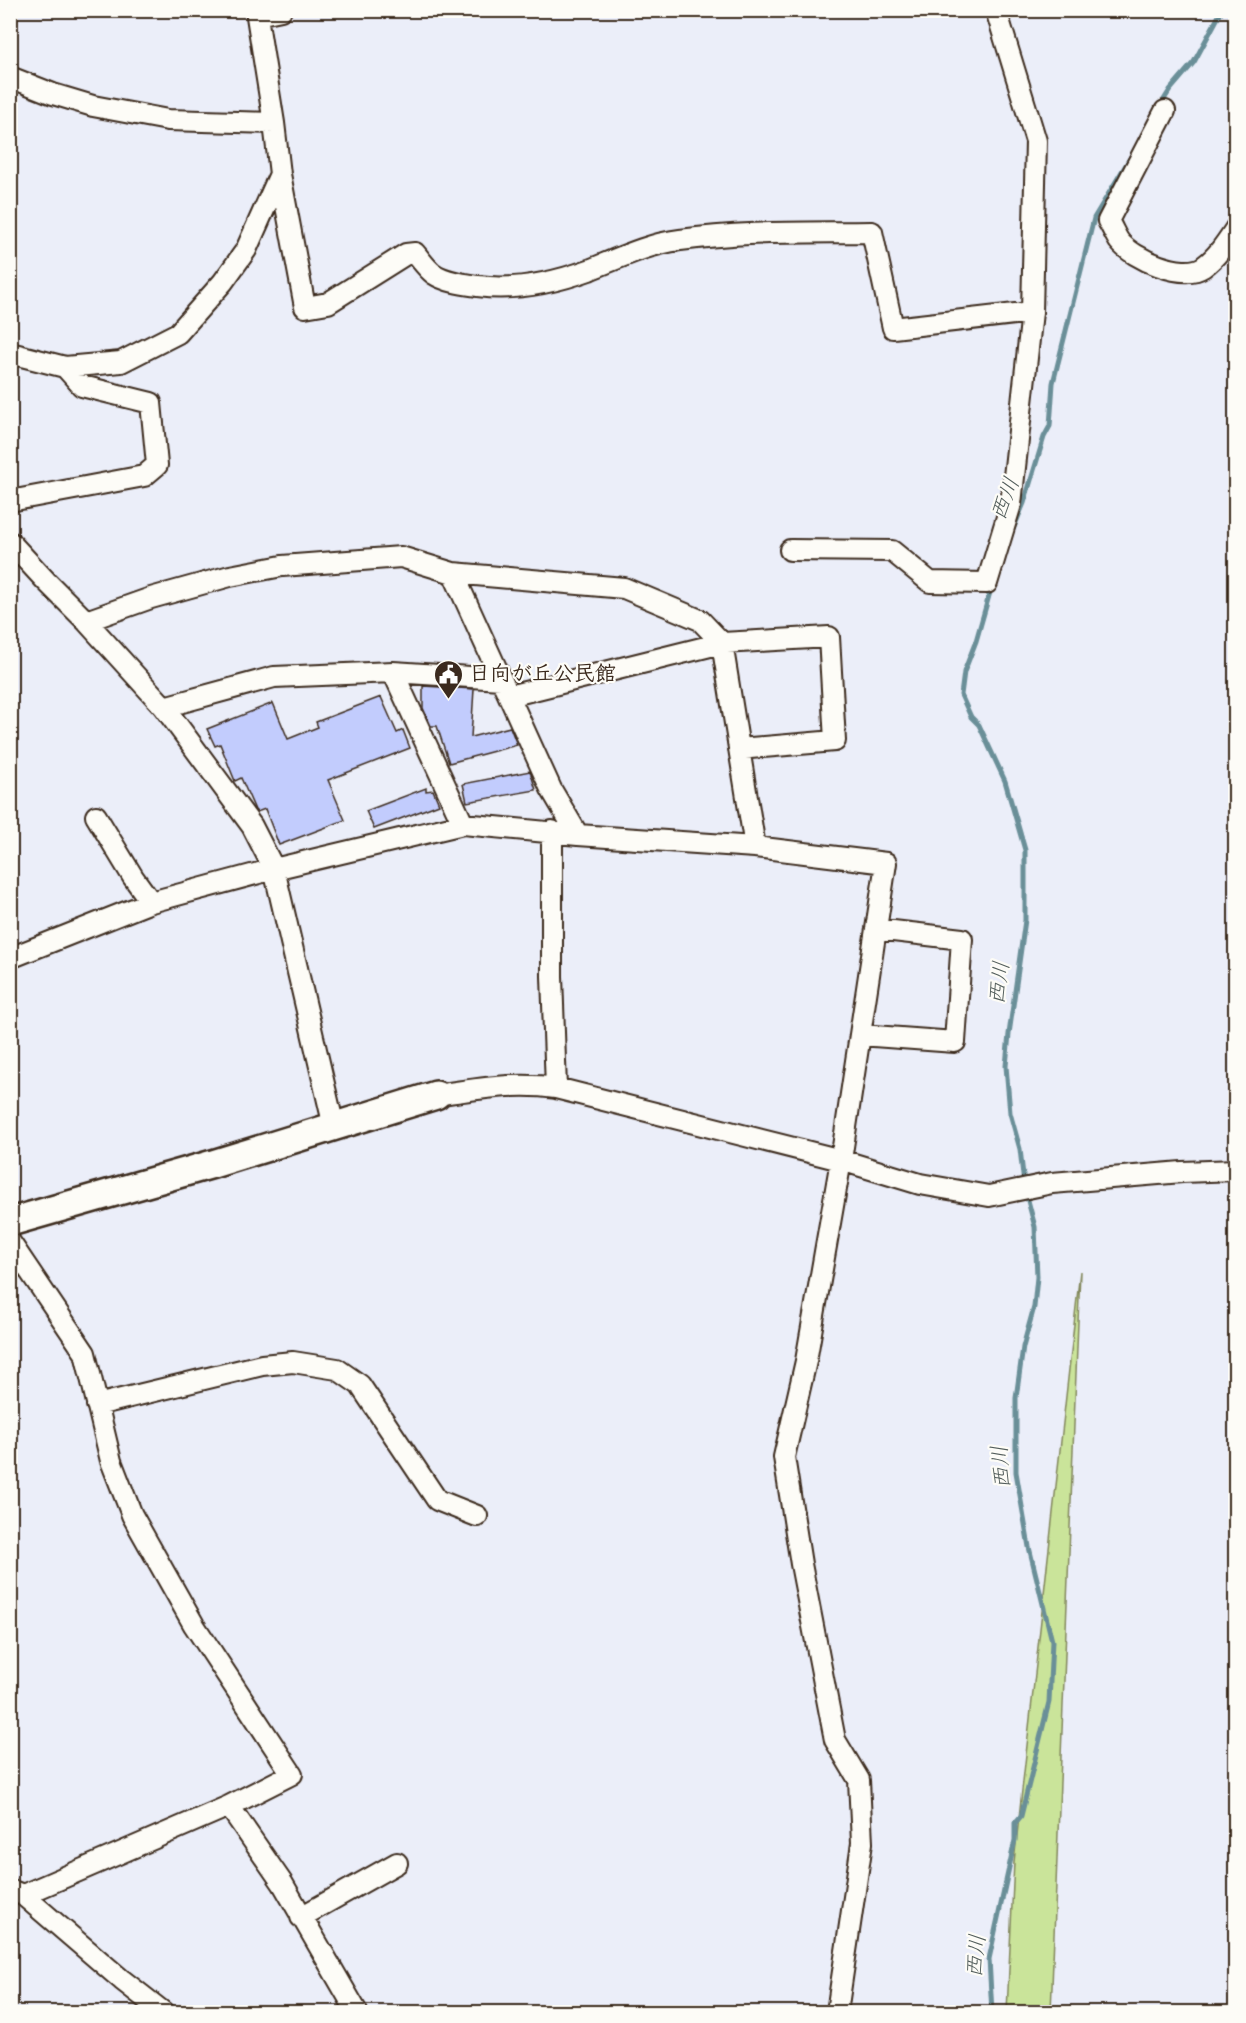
<svg xmlns="http://www.w3.org/2000/svg" width="1246" height="2023" viewBox="0 0 1246 2023" font-family="Mynerve,'Klee One',sans-serif">
<style>
.green{fill:#cae49a;stroke:#82875c;stroke-width:1.5}
.lines{fill:none;stroke-linecap:round;stroke-linejoin:round}
.stream{stroke:#6a8f98;stroke-width:5}
.building{fill:#c2ccfd;stroke:#3b2a1e;stroke-width:1.5}
.street-casing{stroke:#3b2a1e;stroke-width:24}
.secondary-casing{stroke:#3b2a1e;stroke-width:32}
.street{stroke:#fdfcf7;stroke-width:20}
.secondary{stroke:#fdfcf7;stroke-width:27}
.labels{text-anchor:middle;dominant-baseline:central;stroke-width:4.5;stroke-linejoin:round;paint-order:stroke}
.poi-label{font-size:21px;font-weight:bold;fill:#3b2a1e;stroke:#fdfcf7;text-anchor:start}
.water-label{font-size:22px;font-style:italic;fill:#525d5b;stroke:#fdfcf7}
</style>
<rect width="100%" height="100%" fill="#ebeef9"/>
<filter id="ink" filterUnits="userSpaceOnUse"><feTurbulence type="fractalNoise" baseFrequency=".0167" numOctaves="2"/><feDisplacementMap in="SourceGraphic" scale="12" xChannelSelector="R" yChannelSelector="G"/><feConvolveMatrix kernelMatrix="1 2 1 2 8 2 1 2 1" color-interpolation-filters="sRGB"/></filter>
<g filter="url(#ink)">
<path class="green" d="M 1080,1271 L 1051,2012 L 1007,2012 L 1014,1862 Z"/>
<g class="lines">
<path class="stream" d="M 1160,106 L 1170,90 L 1194,62 L 1222,10
M 1012,532 L 1024,503 L 1044,437 L 1050,426 L 1053,383 L 1094,218 L 1133,153
M 992,585 L 976,641 L 964,672 L 961,695 L 971,717 L 979,725 L 1005,781 L 1025,850 L 1025,920 L 1009,1034 L 1006,1066 L 1010,1113 L 1020,1149 L 1024,1184
M 992,2012 L 989,1959 L 1015,1840 L 1015,1823 L 1021,1816 L 1049,1702 L 1052,1641 L 1029,1547 L 1016,1472 L 1016,1398 L 1023,1347 L 1034,1307 L 1037,1277 L 1035,1227 L 1026,1193"/>
</g>
<path class="building" d="M 423,686 L 474,689 L 471,737 L 510,727 L 517,745 L 449,763 L 437,726 L 431,726 L 423,708 Z
M 381,697 L 397,733 L 403,730 L 410,748 L 328,780 L 345,820 L 279,845 L 265,809 L 257,812 L 255,810 L 241,778 L 235,781 L 220,744 L 215,746 L 207,729 L 273,703 L 288,739 L 318,727 L 316,722 Z
M 530,771 L 536,790 L 467,802 L 463,784 Z
M 426,788 L 426,791 L 433,790 L 439,804 L 374,829 L 366,811 Z"/>
<g class="lines">
<defs>
<path id="street" d="M 256,10 L 274,123 L 280,174 L 305,307 L 328,303 L 406,254 L 415,253 C 421,260 427,269 434,274 C 446,282 464,284 478,286 C 516,291 553,283 589,270 C 619,258 648,244 680,240 C 743,231 808,233 872,232 L 893,328 L 1032,312
M 257,15 L 281,10
M 10,77 L 53,94 L 93,106 L 168,120 L 274,123
M 1165,111 L 1108,221 C 1112,227 1115,235 1119,241 C 1133,259 1183,280 1203,267 C 1217,257 1226,243 1236,228
M 10,353 L 65,367 L 121,362 L 178,333 L 223,282 L 246,250 L 280,174
M 10,501 L 144,476 L 157,465 L 151,403 L 82,386 L 65,367
M 10,542 L 46,581 L 86,621 L 164,707 L 252,826 L 274,869 L 334,1127
M 790,550 L 892,551 L 930,582 L 987,583 L 1011,504 L 1032,312 L 1036,141 L 996,10
M 453,573 L 551,789 L 578,835
M 86,621 L 151,598 L 230,576 L 282,566 L 401,557 L 453,573 L 624,588 L 700,620 L 722,643 L 755,847
M 393,672 L 463,824
M 509,696 L 722,643 L 829,637 L 835,741 L 739,749
M 164,707 L 274,677 L 393,672 L 501,679
M 96,816 L 133,877 L 151,902
M 552,831 L 552,976 L 556,1088
M 10,958 L 151,902 L 274,869 L 463,824 L 578,835 L 755,847 L 886,863 L 841,1160 L 806,1361 L 784,1457 L 801,1564 L 835,1740 L 859,1780 L 862,1843 L 837,2012
M 860,1035 L 955,1042 L 962,939 L 876,929
M 436,1095 C 475,1089 516,1082 556,1088 L 841,1160 L 920,1184 L 989,1196 L 1052,1183 L 1182,1172 L 1236,1170
M 10,1242 L 85,1353 L 111,1461 L 132,1515 L 194,1625 L 292,1774 L 229,1806 L 23,1895
M 97,1405 L 262,1365 L 293,1362 L 337,1369 L 360,1385 L 437,1500 L 477,1516
M 229,1806 L 283,1884 L 357,2012
M 10,1890 L 23,1895 L 122,1980 L 163,2012
M 301,1917 L 397,1863"/>
<path id="secondary" d="M 10,1222 L 213,1164 L 436,1095"/>
</defs>
<use href="#street" class="street-casing"/>
<use href="#secondary" class="secondary-casing"/>
<use href="#street" class="street"/>
<use href="#secondary" class="secondary"/>
</g>
</g>
<defs>
<symbol id="civic-pin" viewBox="-11 -11 22 30"><path d="M0 17L-7.5 6A9.5 9.5 0 1 1 7.5 6Z" fill="#3b2a1e" stroke="#fdfcf7"/><path d="M-.6-6.5H3V-4.5H.6V-3L4-1V1h2V6H-6V1h2V-1L-.6-3ZM-1.2 2.5V6h2.4V2.5Z" fill="#fff"/></symbol>
</defs>
<g fill-rule="evenodd">
<use href="#civic-pin" x="432" y="658" width="33" height="45"/>
</g>
<g class="labels">
<g class="poi-label">
<text x="469" y="674">日向が丘公民館</text>
</g>
<g class="water-label">
<text transform="translate(1006 499) rotate(-69)">西川</text>
<text transform="translate(1000 983) rotate(-83)">西川</text>
<text transform="translate(1002 1467) rotate(-95)">西川</text>
<text transform="translate(977 1956) rotate(-85)">西川</text>
</g>
</g>
<rect width="1246" height="2023" fill="none" stroke="#fdfcf7" stroke-width="36"/>
<rect x="18" y="18" width="1210" height="1987" fill="none" stroke="#3b2a1e" stroke-width="2" filter="url(#ink)"/>
</svg>
